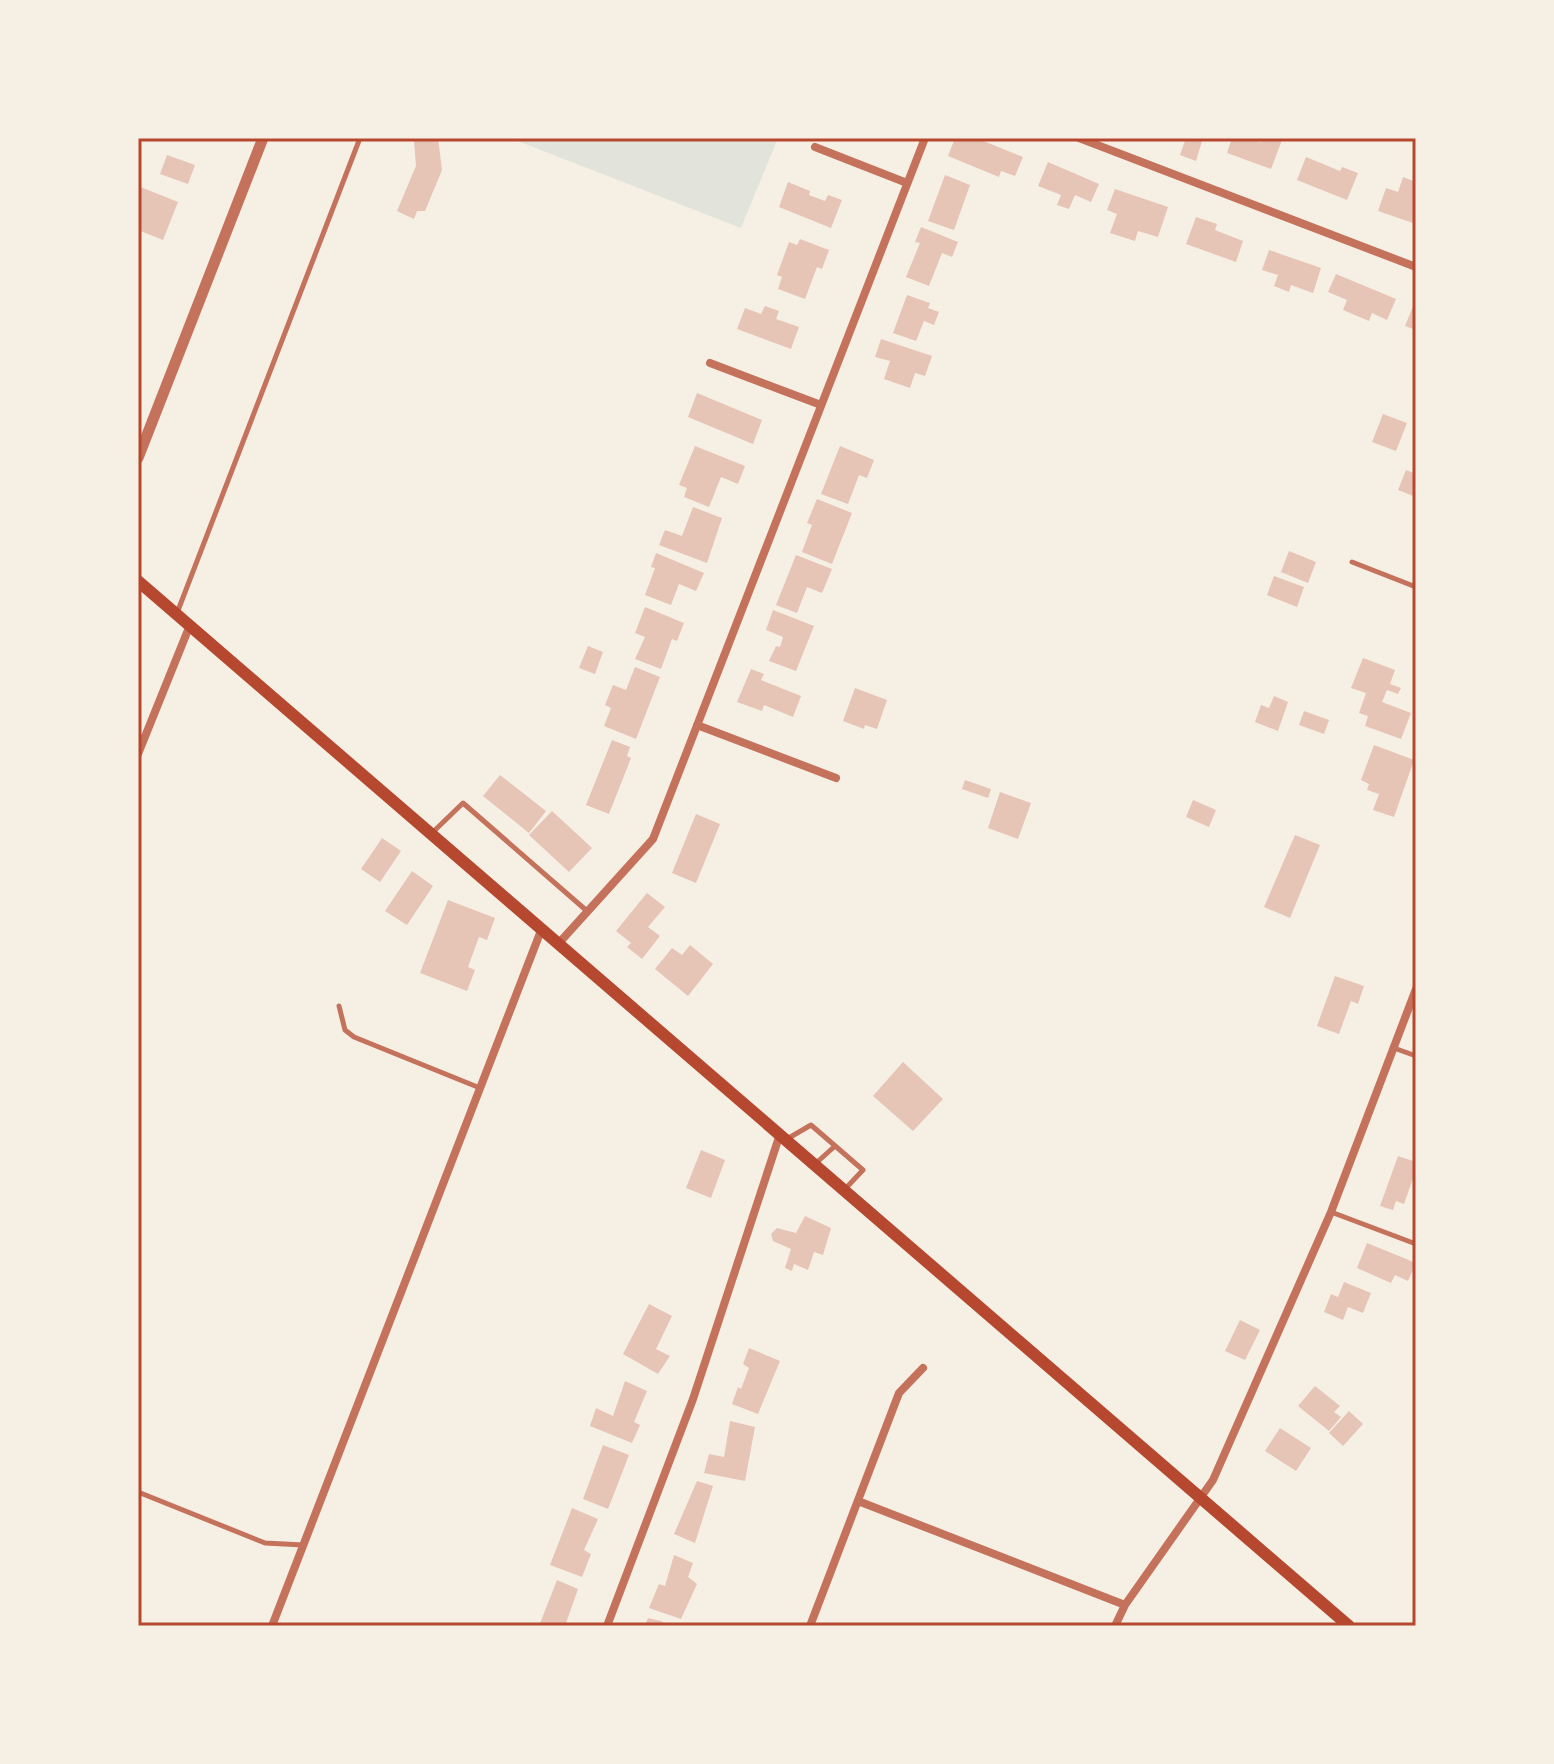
<svg xmlns="http://www.w3.org/2000/svg" width="1554" height="1764" viewBox="0 0 1554 1764" font-family="'Zilla Slab',serif">
<style>
.green{fill:#e2e4dc}
.building{fill:#e6c5b7}
.lines{fill:none;stroke-linecap:round;stroke-linejoin:round}
.service{stroke:#c5725c;stroke-width:5}
.minor{stroke:#c5725c;stroke-width:8}
.tertiary{stroke:#c5725c;stroke-width:11}
.secondary{stroke:#b5482f;stroke-width:12}
.neatline{fill:none;stroke:#b5482f;stroke-width:3}
</style>
<rect width="100%" height="100%" fill="#f6efe4"/>
<path class="green" d="M 510,138 L 778,138 L 741,228 Z"/>
<path class="building" d="M 438,138 L 442,170 L 425,211 L 417,211 L 414,219 L 397,211 L 416,166 L 414,141 Z
M 955,138 L 976,138 L 1023,157 L 1015,176 L 1001,171 L 999,177 L 948,156 Z
M 1186,138 L 1203,138 L 1196,161 L 1180,155 Z
M 1232,138 L 1251,138 L 1261,142 L 1263,138 L 1282,140 L 1271,169 L 1227,153 Z
M 167,155 L 195,165 L 188,184 L 160,174 Z
M 1306,157 L 1340,171 L 1342,167 L 1358,173 L 1347,200 L 1297,180 Z
M 1048,162 L 1099,184 L 1091,202 L 1075,195 L 1069,209 L 1057,205 L 1061,195 L 1038,186 Z
M 945,175 L 970,185 L 954,230 L 928,221 Z
M 1403,177 L 1416,182 L 1416,224 L 1378,211 L 1386,188 L 1398,192 Z
M 788,182 L 810,191 L 809,195 L 825,201 L 828,195 L 842,200 L 831,228 L 779,207 Z
M 138,186 L 178,202 L 163,240 L 138,230 Z
M 1115,189 L 1168,207 L 1158,237 L 1138,231 L 1135,241 L 1110,233 L 1117,214 L 1107,210 Z
M 1196,217 L 1217,224 L 1215,230 L 1243,241 L 1236,262 L 1186,244 Z
M 921,227 L 958,242 L 952,257 L 942,253 L 929,286 L 906,277 L 920,243 L 915,242 Z
M 800,239 L 829,250 L 822,269 L 817,267 L 805,299 L 778,289 L 782,277 L 777,275 L 789,242 L 797,245 Z
M 1269,250 L 1321,268 L 1313,293 L 1291,285 L 1289,292 L 1274,286 L 1278,275 L 1262,270 Z
M 1336,274 L 1396,299 L 1387,320 L 1372,313 L 1369,321 L 1343,310 L 1347,300 L 1328,292 Z
M 907,295 L 930,303 L 928,308 L 939,312 L 934,325 L 924,321 L 916,341 L 893,333 Z
M 1414,304 L 1416,305 L 1416,330 L 1405,326 Z
M 765,306 L 779,311 L 776,319 L 799,327 L 791,349 L 737,329 L 745,308 L 761,314 Z
M 881,339 L 932,356 L 925,376 L 915,373 L 910,388 L 884,379 L 890,361 L 875,357 Z
M 697,393 L 762,420 L 753,444 L 688,417 Z
M 1383,414 L 1407,423 L 1396,451 L 1372,442 Z
M 695,446 L 745,466 L 738,484 L 721,477 L 709,507 L 684,497 L 687,488 L 679,485 Z
M 840,446 L 874,460 L 867,478 L 859,475 L 848,504 L 821,494 Z
M 1406,470 L 1416,474 L 1416,497 L 1398,490 Z
M 817,499 L 852,513 L 832,564 L 802,552 L 812,525 L 807,523 Z
M 693,507 L 722,518 L 707,563 L 659,545 L 665,530 L 682,536 Z
M 1289,551 L 1316,562 L 1308,583 L 1281,572 Z
M 656,553 L 704,573 L 696,591 L 679,584 L 671,605 L 645,595 L 655,568 L 651,567 Z
M 796,555 L 832,569 L 822,593 L 807,587 L 797,613 L 776,605 Z
M 1274,576 L 1304,587 L 1297,607 L 1267,595 Z
M 645,607 L 684,623 L 677,641 L 672,639 L 661,669 L 635,659 L 645,637 L 635,633 Z
M 773,610 L 814,626 L 796,671 L 769,661 L 776,646 L 780,647 L 783,637 L 766,630 Z
M 588,646 L 603,652 L 595,674 L 579,668 Z
M 1363,658 L 1395,670 L 1390,684 L 1401,688 L 1398,694 L 1387,690 L 1382,702 L 1411,713 L 1401,739 L 1365,726 L 1368,716 L 1359,713 L 1366,693 L 1351,688 Z
M 635,667 L 660,677 L 636,739 L 604,726 L 611,708 L 605,705 L 613,685 L 626,690 Z
M 751,669 L 764,674 L 761,680 L 801,696 L 793,717 L 764,705 L 762,711 L 737,702 Z
M 855,688 L 887,700 L 877,729 L 865,725 L 864,729 L 843,721 Z
M 1274,696 L 1288,702 L 1278,731 L 1255,722 L 1261,705 L 1269,708 Z
M 1304,711 L 1329,720 L 1324,734 L 1299,725 Z
M 612,740 L 630,747 L 627,756 L 631,758 L 609,814 L 586,805 Z
M 1374,745 L 1414,760 L 1394,817 L 1373,810 L 1379,794 L 1367,790 L 1369,784 L 1361,780 Z
M 500,775 L 546,811 L 529,833 L 483,796 Z
M 965,780 L 991,789 L 988,798 L 962,789 Z
M 1000,792 L 1031,803 L 1018,839 L 988,828 Z
M 1193,800 L 1216,810 L 1209,827 L 1186,817 Z
M 552,811 L 592,848 L 569,872 L 529,835 Z
M 696,814 L 720,824 L 696,883 L 672,873 Z
M 1295,835 L 1320,845 L 1290,918 L 1264,907 Z
M 382,838 L 401,851 L 380,882 L 361,869 Z
M 412,871 L 433,886 L 407,925 L 385,911 Z
M 647,893 L 665,907 L 648,927 L 660,936 L 642,959 L 627,947 L 631,943 L 616,931 Z
M 448,900 L 495,918 L 487,940 L 479,937 L 468,967 L 475,970 L 467,991 L 420,973 Z
M 690,945 L 713,964 L 688,996 L 655,969 L 672,948 L 682,955 Z
M 1335,976 L 1364,986 L 1358,1004 L 1351,1001 L 1339,1034 L 1317,1026 Z
M 903,1062 L 943,1099 L 913,1131 L 873,1096 Z
M 701,1150 L 725,1160 L 711,1198 L 686,1188 Z
M 1398,1156 L 1416,1162 L 1416,1170 L 1404,1204 L 1396,1201 L 1393,1210 L 1380,1206 Z
M 805,1216 L 831,1228 L 823,1255 L 814,1252 L 808,1270 L 794,1264 L 792,1271 L 785,1268 L 791,1249 L 773,1241 L 771,1234 L 777,1228 L 796,1233 Z
M 1367,1243 L 1416,1263 L 1408,1281 L 1395,1275 L 1391,1283 L 1357,1268 Z
M 1344,1282 L 1371,1293 L 1363,1313 L 1348,1307 L 1343,1320 L 1324,1312 L 1331,1294 L 1338,1297 Z
M 649,1304 L 672,1316 L 656,1349 L 670,1356 L 658,1374 L 623,1354 Z
M 1240,1320 L 1260,1330 L 1245,1360 L 1225,1351 Z
M 749,1348 L 780,1361 L 758,1414 L 732,1404 L 738,1387 L 741,1389 L 749,1368 L 743,1364 Z
M 625,1381 L 647,1391 L 634,1422 L 640,1425 L 632,1443 L 590,1426 L 596,1408 L 613,1416 Z
M 1315,1386 L 1340,1406 L 1334,1412 L 1341,1417 L 1329,1431 L 1298,1406 Z
M 1349,1411 L 1363,1424 L 1343,1446 L 1329,1433 Z
M 730,1421 L 755,1427 L 745,1481 L 704,1473 L 709,1454 L 724,1457 Z
M 1280,1428 L 1311,1448 L 1296,1471 L 1265,1451 Z
M 603,1445 L 629,1455 L 608,1509 L 583,1499 Z
M 697,1481 L 713,1486 L 695,1543 L 674,1534 Z
M 572,1508 L 598,1519 L 584,1550 L 591,1554 L 582,1577 L 550,1565 Z
M 674,1555 L 693,1563 L 688,1577 L 697,1584 L 681,1619 L 649,1608 L 659,1584 L 665,1586 Z
M 557,1580 L 578,1589 L 565,1626 L 539,1626 Z
M 648,1618 L 661,1621 L 668,1626 L 645,1626 Z"/>
<g class="lines">
<path class="service" d="M 1352,562 L 1416,587
M 177,613 L 360,138
M 432,833 L 463,803 L 587,911
M 339,1006 L 345,1030 L 354,1037 L 480,1088
M 1394,1048 L 1416,1056
M 787,1139 L 811,1125 L 863,1170 L 845,1189
M 815,1164 L 835,1146
M 1331,1212 L 1416,1244
M 138,1492 L 265,1543 L 303,1545"/>
<path class="minor" d="M 1079,138 L 1416,267
M 815,147 L 907,183
M 710,363 L 821,405
M 697,725 L 836,778
M 138,754 L 190,625
M 559,943 L 653,839 L 925,138
M 858,1501 L 1125,1605
M 272,1626 L 542,928
M 607,1626 L 693,1399 L 780,1134
M 810,1626 L 899,1393 L 923,1368
M 1115,1626 L 1125,1605 L 1213,1480 L 1331,1212 L 1416,989"/>
<path class="tertiary" d="M 138,458 L 263,138"/>
<path class="secondary" d="M 138,581 L 1349,1626"/>
</g>
<rect width="1554" height="1764" fill="none" stroke="#f6efe4" stroke-width="280"/>
<rect x="140" y="140" width="1274" height="1484" class="neatline"/>
</svg>
